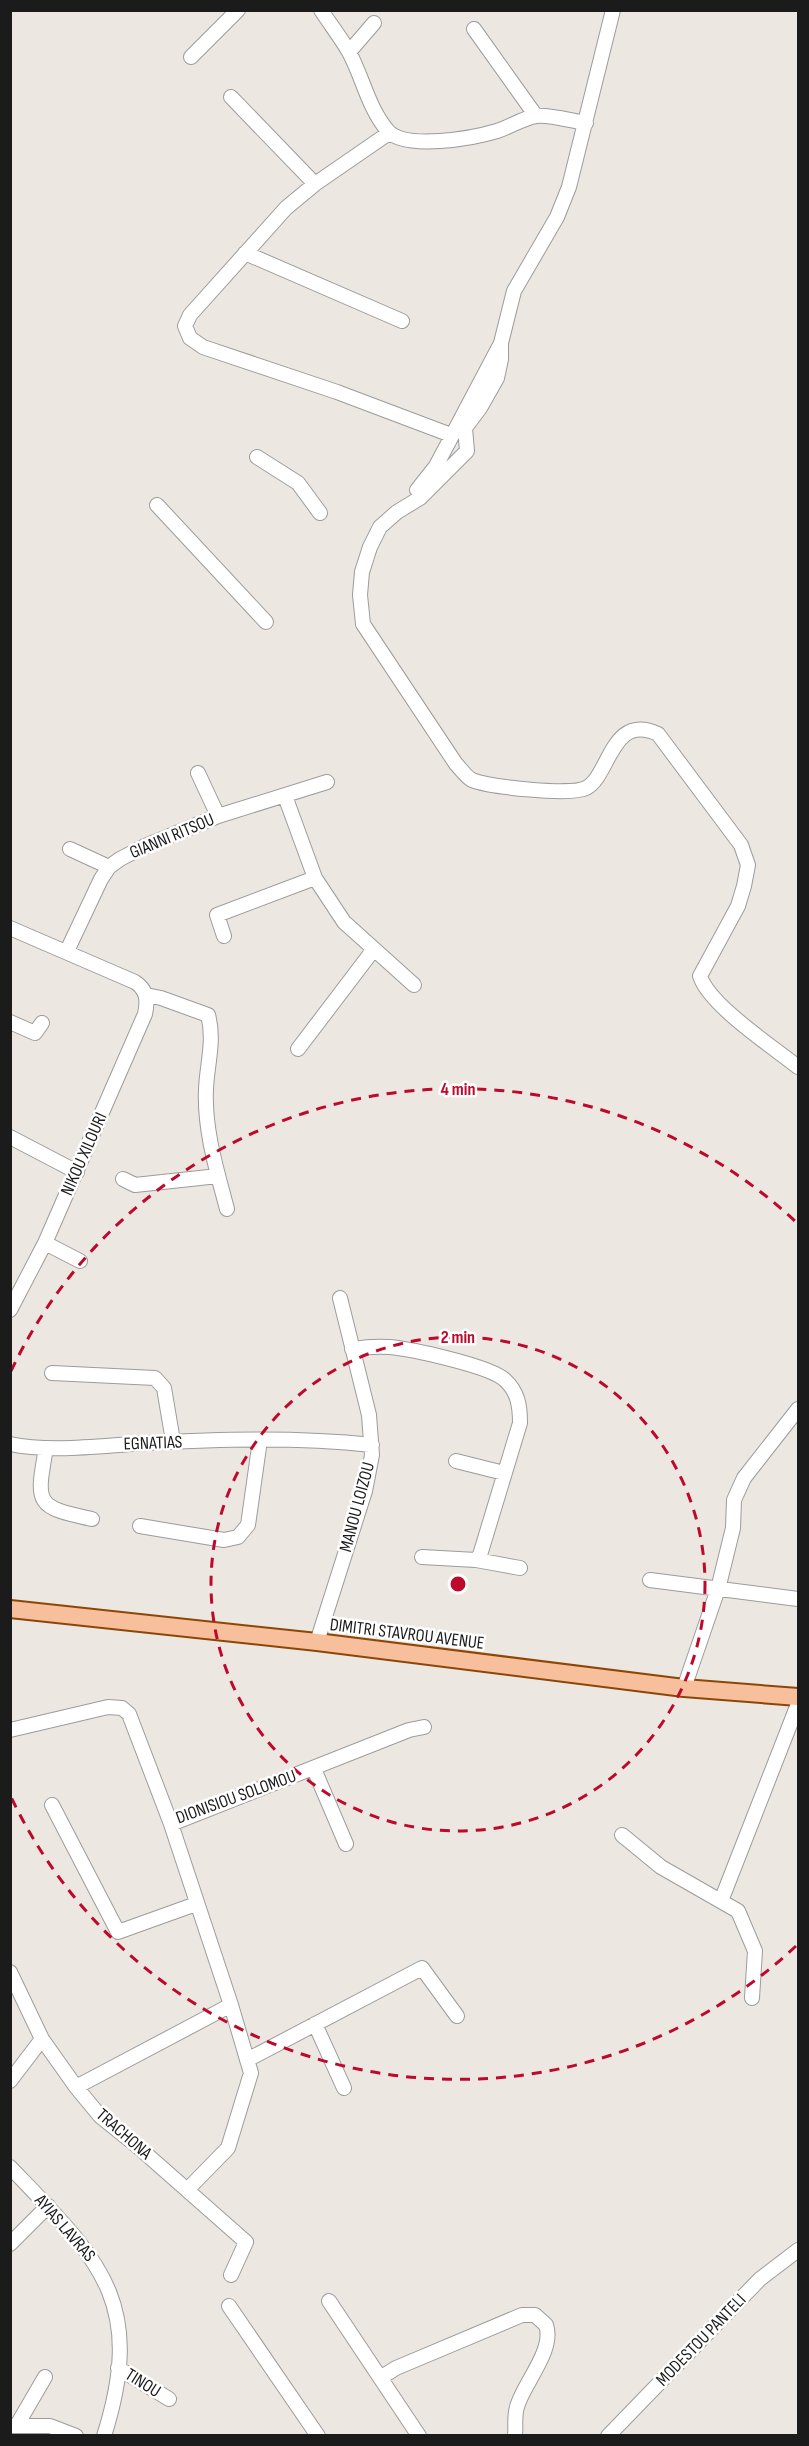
<svg xmlns="http://www.w3.org/2000/svg" width="809" height="2446" viewBox="0 0 809 2446" font-family="'Sofia Sans Condensed',sans-serif">
<style>
.lines{fill:none;stroke-linecap:round;stroke-linejoin:round}
.minor-casing{stroke:#9c9c9c;stroke-width:16}
.major-casing{stroke:#8c4707;stroke-width:20}
.minor{stroke:#fff;stroke-width:14}
.major{stroke:#f7bf9c;stroke-width:16}
.ring{fill:none;stroke:#bd092b;stroke-width:3;stroke-dasharray:10 8}
.labels{text-anchor:middle;dominant-baseline:central;stroke-width:5;stroke-linejoin:round;paint-order:stroke}
.street-label{font-size:18px;fill:#1b1b1b;stroke:#fff}
.centre{fill:#bd092b;stroke:#fff;stroke-width:3}
.ring-label{font-size:18px;text-anchor:middle;font-weight:bold;fill:#bd092b;stroke:#fff;stroke-width:5;stroke-linejoin:round;paint-order:stroke}
</style>
<rect width="100%" height="100%" fill="#ece7e1"/>
<g class="lines">
<defs>
<path id="minor" d="M 321,10 C 330,24 341,38 349,52 C 363,78 368,107 387,130 C 404,151 474,138 497,131 C 510,127 523,118 536,116 C 548,114 572,121 586,123
M 613,10 L 569,187 L 557,217 L 514,291 L 501,343 L 501,359 L 497,378 L 480,408 L 465,428 L 467,451 L 420,498 L 397,512 L 380,527 L 370,547 L 362,572 L 360,595 L 363,624 L 456,764 C 461,769 466,777 472,780 C 490,787 571,796 586,788 C 610,776 611,712 658,734 L 741,845 L 748,865 L 744,886 L 738,906 L 700,976 C 709,1005 773,1047 798,1067
M 474,29 L 536,116
M 349,52 L 374,23
M 191,57 L 238,10
M 231,97 L 315,184
M 389,133 L 315,184 L 286,208 L 190,315 L 185,326 L 190,338 L 203,347 L 337,392 L 451,435
M 245,253 L 402,321
M 257,457 L 298,483 L 320,513
M 417,490 L 436,466 L 500,345
M 157,505 L 266,622
M 198,773 L 218,816
M 285,796 L 315,878 L 344,922 L 414,985
M 70,849 L 109,867
M 10,928 L 135,982 C 147,990 148,1000 145,1014 L 45,1243 L 10,1310
M 224,936 L 217,915 L 315,878
M 67,951 L 101,879 L 109,867 L 120,859 L 143,847 L 218,816 L 327,782
M 146,995 L 161,998 L 208,1015 C 215,1040 207,1064 206,1089 C 204,1130 217,1171 227,1209
M 10,1022 L 35,1033 L 42,1023
M 298,1049 L 374,949
M 10,1137 L 77,1172
M 123,1179 L 135,1185 L 218,1176
M 45,1243 L 80,1261
M 352,1349 C 365,1347 377,1346 389,1347 C 412,1349 490,1366 505,1380 C 518,1392 520,1406 520,1423 L 480,1555 L 476,1560
M 52,1373 L 155,1378 L 164,1388 L 173,1441
M 10,1444 C 52,1453 105,1445 148,1443 C 222,1439 298,1437 372,1445
M 46,1448 C 36,1504 35,1507 92,1519
M 456,1461 L 504,1473
M 140,1526 L 224,1540 L 238,1537 L 248,1525 L 260,1440
M 422,1557 L 476,1560 L 520,1568
M 650,1580 L 798,1599
M 317,1642 L 365,1491 L 372,1455 L 369,1415 L 340,1298
M 684,1688 L 718,1589 L 733,1528 L 734,1500 L 744,1478 L 798,1409
M 10,1730 L 108,1707 L 122,1708 L 129,1714 L 171,1824 L 409,1730 L 424,1727
M 314,1769 L 346,1844
M 52,1805 L 118,1932 L 196,1904
M 622,1835 L 661,1867 L 738,1911 L 755,1951 L 752,1998
M 721,1901 L 798,1704
M 10,1972 L 42,2039 L 76,2087 L 100,2116 L 136,2145 L 246,2242 L 231,2275
M 315,2024 L 344,2088
M 247,2060 L 422,1968 L 457,2016
M 10,2081 L 42,2039
M 76,2087 L 231,2005 L 171,1824
M 10,2167 C 98,2259 147,2300 104,2436
M 187,2190 L 228,2148 L 251,2073 L 231,2005
M 10,2244 L 48,2206
M 329,2301 L 419,2436
M 229,2306 L 318,2436
M 118,2368 L 169,2399
M 380,2378 L 396,2368 L 522,2315 L 535,2315 L 546,2325 C 555,2350 523,2384 517,2407 C 514,2416 516,2427 515,2436
M 17,2425 L 45,2377
M 10,2426 L 50,2426 L 76,2436
M 608,2436 L 760,2279 L 798,2250"/>
<path id="major" d="M 10,1609 L 317,1642 L 684,1688 L 798,1697"/>
</defs>
<use href="#minor" class="minor-casing"/>
<use href="#major" class="major-casing"/>
<use href="#minor" class="minor"/>
<use href="#major" class="major"/>
</g>
<g class="ring">
<circle cx="458" cy="1584" r="247"/>
<path d="M796 1946A495 495 0 0 1 11 1797M11 1371A495 495 0 0 1 796 1222"/>
</g>
<g class="labels">
<g class="street-label">
<text transform="translate(172 836) rotate(-23)">GIANNI RITSOU</text>
<text transform="translate(84 1154) rotate(-66)">NIKOU XILOURI</text>
<text transform="translate(153 1443) rotate(-2)">EGNATIAS</text>
<text transform="translate(357 1507) rotate(-75)">MANOU LOIZOU</text>
<text transform="translate(407 1634) rotate(7)">DIMITRI STAVROU AVENUE</text>
<text transform="translate(236 1797) rotate(-20)">DIONISIOU SOLOMOU</text>
<text transform="translate(124 2134) rotate(41)">TRACHONA</text>
<text transform="translate(65 2228) rotate(49)">AYIAS LAVRAS</text>
<text transform="translate(701 2340) rotate(-46)">MODESTOU PANTELI</text>
<text transform="translate(143 2383) rotate(32)">TINOU</text>
</g>
</g>
<circle cx="458" cy="1584" r="9" class="centre"/>
<g class="ring-label">
<text x="458" y="1095">4 min</text>
<text x="458" y="1343">2 min</text>
</g>
<rect width="809" height="2446" fill="none" stroke="#1b1b1b" stroke-width="24"/>
</svg>
